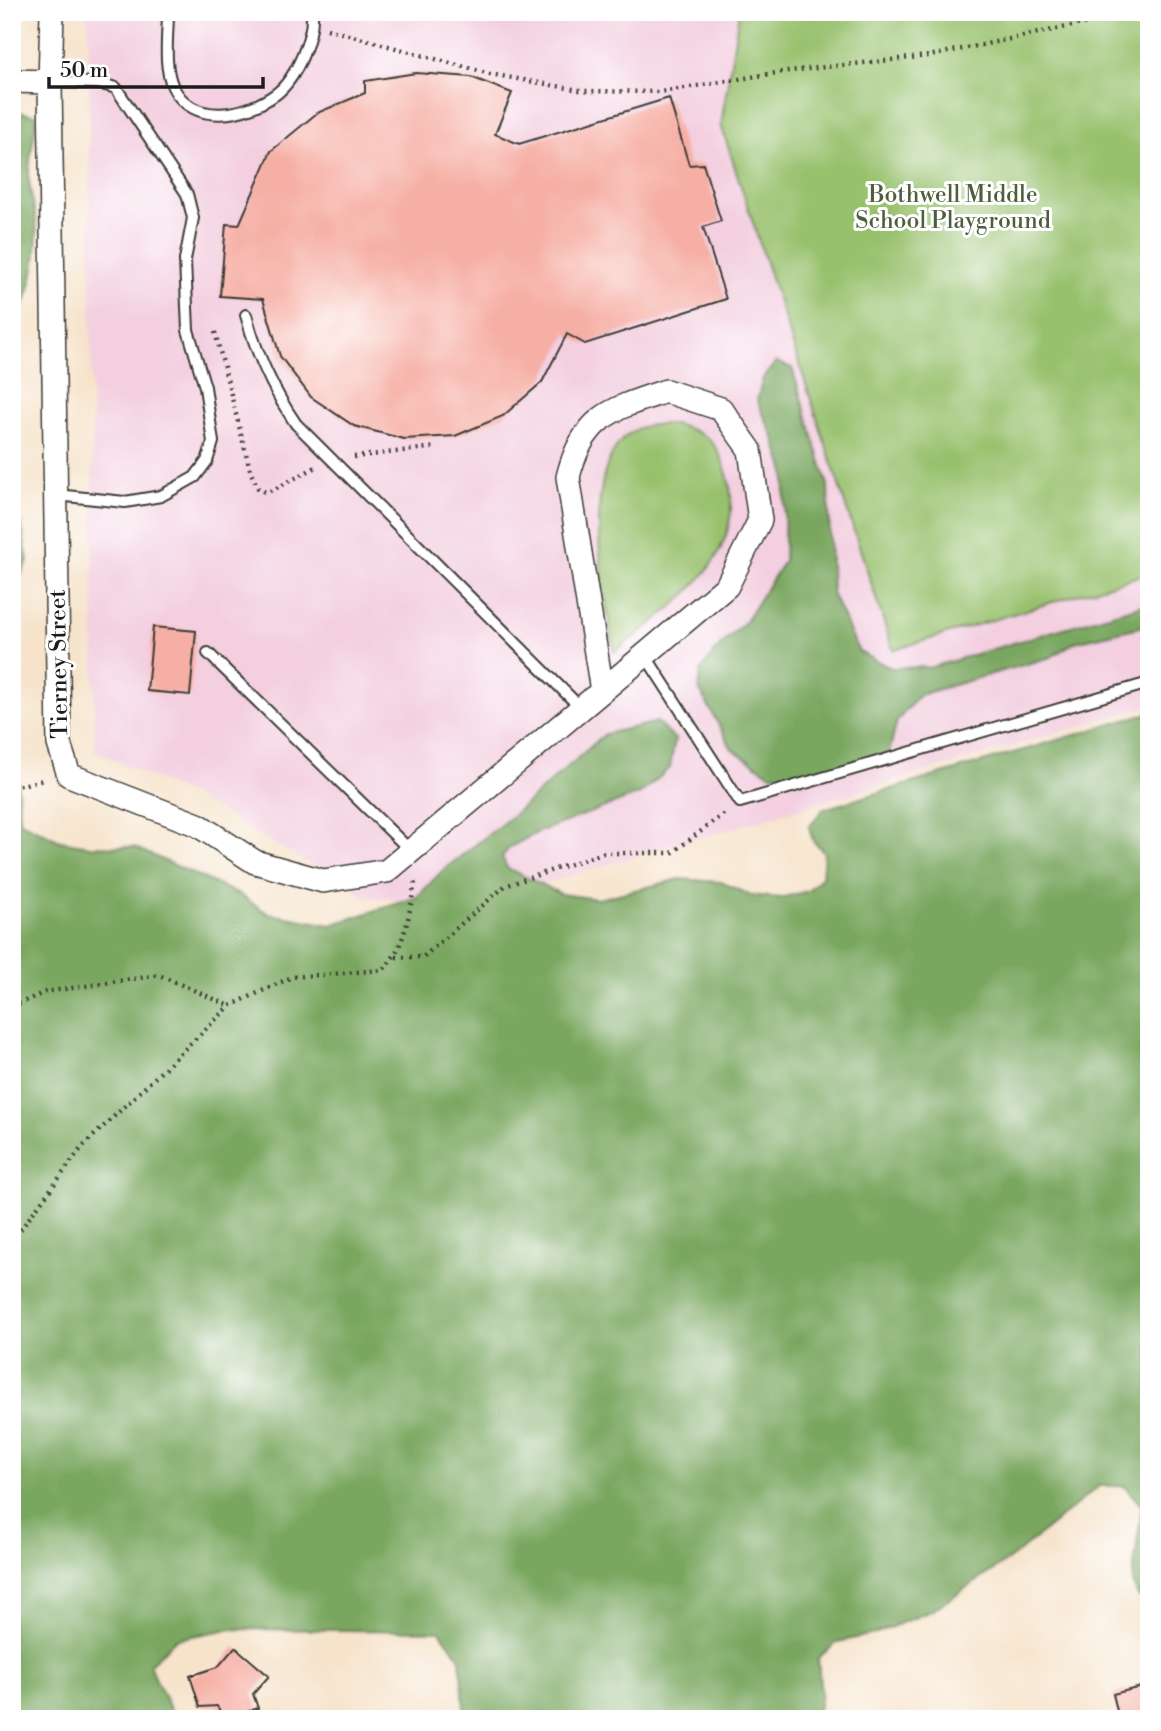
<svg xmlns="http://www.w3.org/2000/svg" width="1161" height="1731" viewBox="0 0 1161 1731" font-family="'Libre Bodoni',serif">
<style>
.built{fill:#f3cfdf}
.green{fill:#98c16d;stroke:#5a6e44;stroke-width:2}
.forest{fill:#7aa760;stroke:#4b623e;stroke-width:2}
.building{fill:#f6afa4}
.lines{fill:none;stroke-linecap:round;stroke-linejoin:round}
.lane-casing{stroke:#3d3a36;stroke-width:14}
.street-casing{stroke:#3d3a36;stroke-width:26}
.path{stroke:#3d3a36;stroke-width:4.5;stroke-dasharray:2 5;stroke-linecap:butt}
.lane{stroke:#fff;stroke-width:10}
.street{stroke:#fff;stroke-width:23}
.labels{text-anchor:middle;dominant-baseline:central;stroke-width:6;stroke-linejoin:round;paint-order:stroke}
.park-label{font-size:23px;fill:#4e5e3c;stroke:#fff}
.street-label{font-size:23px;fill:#1c1c1c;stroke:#fff}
</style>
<rect width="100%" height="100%" fill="#fff"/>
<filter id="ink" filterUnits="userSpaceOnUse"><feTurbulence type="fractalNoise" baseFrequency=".0143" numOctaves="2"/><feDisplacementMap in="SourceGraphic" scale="14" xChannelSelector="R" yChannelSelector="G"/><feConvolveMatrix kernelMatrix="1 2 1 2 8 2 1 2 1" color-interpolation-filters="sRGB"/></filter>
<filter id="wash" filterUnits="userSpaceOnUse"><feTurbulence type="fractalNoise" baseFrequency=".00686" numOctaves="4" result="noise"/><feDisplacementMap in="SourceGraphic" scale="28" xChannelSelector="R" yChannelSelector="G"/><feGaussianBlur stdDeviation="1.57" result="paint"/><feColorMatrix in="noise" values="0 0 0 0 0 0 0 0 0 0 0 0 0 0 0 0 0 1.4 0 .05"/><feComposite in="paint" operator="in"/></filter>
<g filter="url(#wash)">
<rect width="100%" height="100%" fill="#f6e3ca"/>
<path class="built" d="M 88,12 L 1149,12 L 1149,706 L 461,908 L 366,897 L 193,796 L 95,751 Z"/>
<path class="green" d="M 739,12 L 1133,12 L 1149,57 L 1149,573 L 893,650 L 721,125 Z
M 673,424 C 707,433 717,440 727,474 C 751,558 670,609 614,652 C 606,600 571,446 646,426 C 654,424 664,425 673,424 Z"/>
<path class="forest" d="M 18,112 L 36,115 C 36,136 28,159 29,179 C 30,194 35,208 36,222 C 39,256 31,299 12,327 L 12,115 Z
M 776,362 L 792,368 L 828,485 L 832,593 L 859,652 L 891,668 L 932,667 L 1149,603 L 1149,625 L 1075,642 L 1051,657 L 919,695 L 897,721 L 889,753 L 815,775 L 770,774 L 732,749 L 699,689 L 701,671 L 714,652 L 744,623 L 784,561 L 785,472 L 773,435 L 757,401 L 763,378 Z
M 12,501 L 21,523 L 28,561 L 12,591 Z
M 1149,713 L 1149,1598 L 1139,1598 L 1132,1582 L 1142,1506 L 1124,1486 L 1099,1486 L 1010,1559 L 931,1611 L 874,1634 L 838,1642 L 818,1658 L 821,1695 L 816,1719 L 764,1719 L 757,1716 L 755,1719 L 465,1719 L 460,1658 L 440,1631 L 230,1629 L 176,1639 L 149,1665 L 172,1713 L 181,1719 L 12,1719 L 12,754 L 18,778 L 19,821 L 60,841 L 89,846 L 134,847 L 238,894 L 269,914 L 331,925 L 417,897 L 442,871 L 512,816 L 605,734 L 657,722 L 675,739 L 670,768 L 640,794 L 536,833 L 510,847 L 502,857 L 507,868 L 561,894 L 598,899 L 680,879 L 721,882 L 750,895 L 780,898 L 808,891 L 822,877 L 824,852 L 813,841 L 809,827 L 823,809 Z"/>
<g id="blocks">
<path class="building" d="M 416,73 L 471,77 L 512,93 L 495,134 L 519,144 L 669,98 L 689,165 L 703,164 L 721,221 L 703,227 L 726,299 L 585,344 L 567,334 L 542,382 L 503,416 L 455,436 L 404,439 L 354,426 L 311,397 L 280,356 L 263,299 L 220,296 L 226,224 L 239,225 L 271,151 L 317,113 L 365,93 L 365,81 Z
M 153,627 L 196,631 L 190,695 L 147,691 Z
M 235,1647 L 269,1676 L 253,1694 L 258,1708 L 225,1719 L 217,1706 L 200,1707 L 190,1676 L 218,1667 Z
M 1149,1685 L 1149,1719 L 1119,1719 L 1113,1694 Z"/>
</g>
</g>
<g filter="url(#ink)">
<use href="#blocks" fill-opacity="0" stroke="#3d3a36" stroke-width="2"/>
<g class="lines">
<defs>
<path id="lane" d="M 168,12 C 168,35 163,66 173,87 C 193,127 246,116 276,94 C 296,79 314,36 312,12
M 50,82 L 98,83 L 116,88 L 187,194 L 193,218 L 185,260 L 188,330 L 205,387 L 213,442 L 207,461 L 195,477 L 161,496 L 125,502 L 56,495
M 246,315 C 257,356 272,389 296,424 L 581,708
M 208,653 L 411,851
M 645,655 L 740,802 L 1149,683"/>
<path id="street" d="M 52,12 L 50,82 L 59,744 L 69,775 L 198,825 L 255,862 L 323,881 L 387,871 L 602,691
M 12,81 L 50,82
M 666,391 L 721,409 L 750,450 L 760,520 L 727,586 L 602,691 L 568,477 C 583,416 612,409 666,391 Z"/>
</defs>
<use href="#lane" class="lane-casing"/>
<use href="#street" class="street-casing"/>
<path class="path" d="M 327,29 L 490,74 L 585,91 L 660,92 L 788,71 L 929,56 L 1138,12
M 215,332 L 251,473 L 258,488 L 265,492 L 273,490 L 316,467
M 354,457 L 436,447
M 12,787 L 44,780
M 396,957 L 423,957 L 505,886 L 603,853 L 672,853 L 725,813
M 12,1007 L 45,992 L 159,975 L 230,1006
M 12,1241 L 83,1146 L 230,1006 L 292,977 L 383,970 C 406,946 409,914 415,882"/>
<use href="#lane" class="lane"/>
<use href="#street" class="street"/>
</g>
</g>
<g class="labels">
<g class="park-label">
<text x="953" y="195">Bothwell Middle<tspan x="953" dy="26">School Playground</tspan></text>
</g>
<g class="street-label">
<text transform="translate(59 664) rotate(-91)">Tierney Street</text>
</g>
</g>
<rect width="1161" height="1731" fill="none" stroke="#fff" stroke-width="42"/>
<path d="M49 77v10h214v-10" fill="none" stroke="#1c1c1c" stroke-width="3.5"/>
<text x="60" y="77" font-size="21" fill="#1c1c1c" stroke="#ffffff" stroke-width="5" paint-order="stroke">50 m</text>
</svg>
